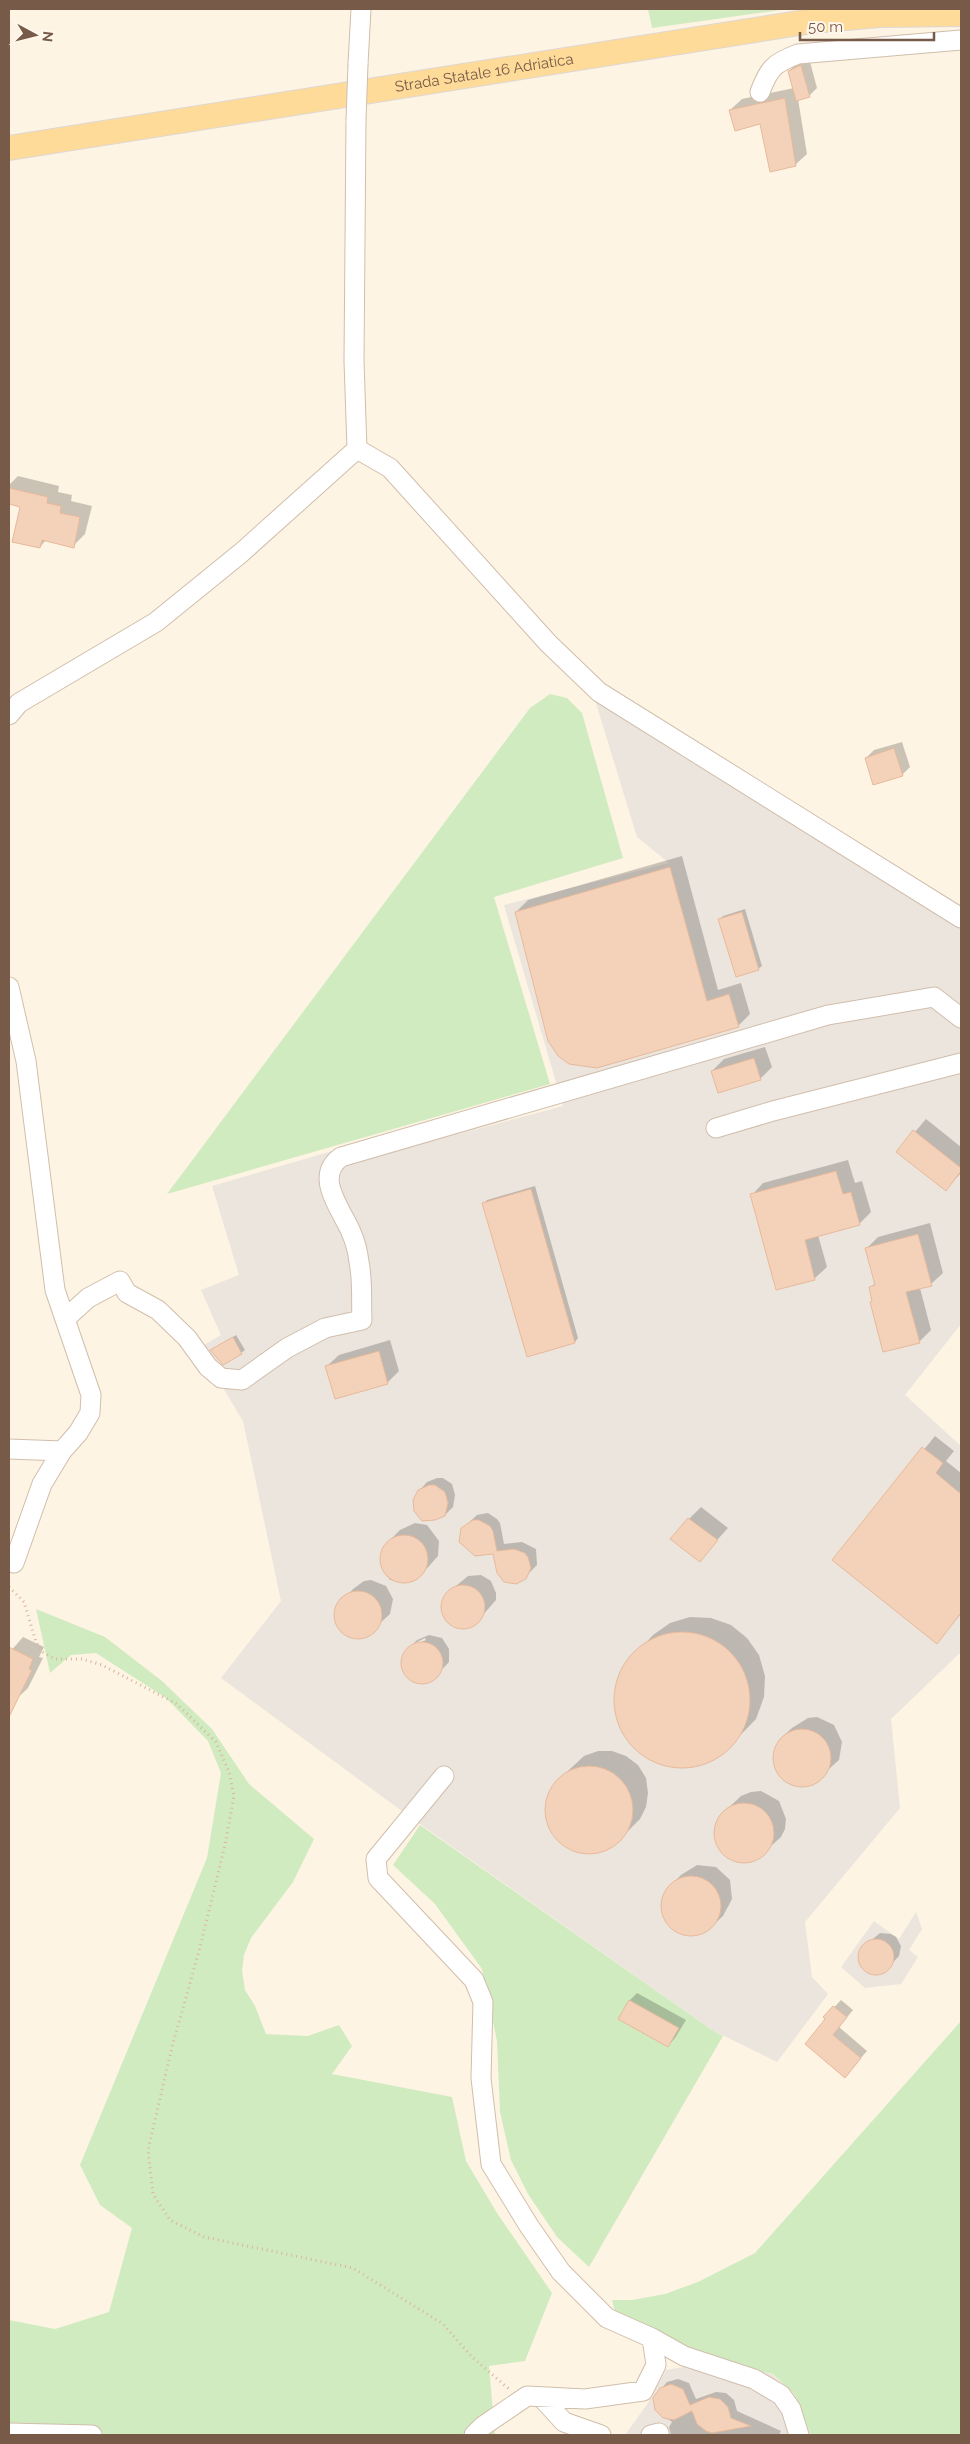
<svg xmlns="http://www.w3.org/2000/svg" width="970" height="2444" viewBox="0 0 970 2444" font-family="Raleway,sans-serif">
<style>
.industrial{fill:#ece5de}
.green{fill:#d1ebc1}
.shadow{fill:#0003}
.building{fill:#f4d2ba;stroke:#e7b99a}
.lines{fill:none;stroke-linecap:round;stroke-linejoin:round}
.minor-casing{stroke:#d1beac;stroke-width:21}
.major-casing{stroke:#ded7d3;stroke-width:26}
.path{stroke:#d9b59d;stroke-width:3;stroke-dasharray:1 4;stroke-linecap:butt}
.minor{stroke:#fff;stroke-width:19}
.major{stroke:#fedb99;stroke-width:24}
.minor-bridge-casing{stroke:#d1beac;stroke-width:21;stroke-linecap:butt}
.minor-bridge{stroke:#fff;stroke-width:19}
.labels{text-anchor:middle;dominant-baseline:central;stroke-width:4.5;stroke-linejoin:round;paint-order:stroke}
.street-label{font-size:15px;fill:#775a48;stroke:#fff7eb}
</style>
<rect width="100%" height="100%" fill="#fdf4e3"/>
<path class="industrial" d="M 595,700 L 961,927 L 961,1324 L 905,1395 L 961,1446 L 961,1652 L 891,1719 L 900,1808 L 805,1922 L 812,1977 L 828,1994 L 777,2062 L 712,2030 L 410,1817 L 221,1678 L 281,1601 L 243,1421 L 223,1388 L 192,1352 L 221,1335 L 201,1290 L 239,1275 L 212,1186 L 339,1149 L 343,1165 L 563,1106 L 504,905 L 669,863 L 637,837 Z
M 916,1912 L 922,1929 L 909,1950 L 918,1957 L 901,1984 L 865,1988 L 841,1967 L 874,1921 L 899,1939 Z
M 712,2362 L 772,2374 L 795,2395 L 811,2435 L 625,2435 L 648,2403 L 666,2370 Z"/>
<path class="green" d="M 648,9 L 788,9 L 652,28 Z
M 550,694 L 567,698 L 582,713 L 623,858 L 494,897 L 550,1084 L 167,1194 L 530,708 Z
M 36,1609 L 105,1637 L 162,1681 L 212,1729 L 249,1784 L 314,1839 L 293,1882 L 251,1938 L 244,1955 L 242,1971 L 245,1990 L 255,2006 L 266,2034 L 308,2036 L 339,2025 L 352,2046 L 332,2074 L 452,2097 L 466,2161 L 497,2213 L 552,2293 L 525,2361 L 489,2366 L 495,2434 L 499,2435 L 9,2435 L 9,2320 L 55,2329 L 109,2312 L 132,2228 L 100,2205 L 80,2165 L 207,1858 L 221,1773 L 208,1741 L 166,1698 L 96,1653 L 71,1655 L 50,1673 Z
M 420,1825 L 712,2030 L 723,2036 L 589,2267 L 557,2237 L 528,2194 L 511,2160 L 500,2112 L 497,2041 L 482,1969 L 435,1904 L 393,1865 Z
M 961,2021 L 961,2435 L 811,2435 L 795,2395 L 773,2374 L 712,2362 L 615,2313 L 612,2300 L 632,2300 L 665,2294 L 698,2282 L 755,2253 Z"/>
<path class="shadow" d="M 809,58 L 817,88 L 809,96 L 798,99 L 807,154 L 795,165 L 761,122 L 730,110 L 742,99 L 794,88 L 789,71 L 797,63 Z
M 18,476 L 59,486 L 58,492 L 72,495 L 71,501 L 92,506 L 85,534 L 73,546 L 46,540 L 40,547 L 21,506 L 9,503 L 9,485 Z
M 902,742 L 910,767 L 902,775 L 866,758 L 874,750 Z
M 682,856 L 718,990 L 741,983 L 750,1014 L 738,1026 L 516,912 L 528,900 Z
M 745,909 L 762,966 L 758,969 L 720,919 L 723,916 Z
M 765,1047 L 772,1067 L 760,1079 L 712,1071 L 724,1059 Z
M 926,1119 L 961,1147 L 961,1173 L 946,1189 L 898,1152 Z
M 848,1160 L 855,1183 L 862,1181 L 871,1212 L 859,1224 L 818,1235 L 827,1267 L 815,1278 L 777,1289 L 752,1195 L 763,1183 Z
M 535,1186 L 578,1338 L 575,1342 L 527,1355 L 484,1203 L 487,1200 Z
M 930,1223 L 943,1273 L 931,1284 L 920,1288 L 931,1330 L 919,1342 L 873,1300 L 870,1288 L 875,1283 L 866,1249 L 878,1237 Z
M 236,1335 L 245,1350 L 241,1353 L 212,1350 Z
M 390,1340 L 399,1371 L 387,1383 L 327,1366 L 339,1355 Z
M 935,1436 L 954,1451 L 946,1461 L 961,1473 L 961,1614 L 937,1642 L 834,1560 Z
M 437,1478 L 443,1478 L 452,1484 L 455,1495 L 453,1507 L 445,1515 L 419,1491 L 427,1482 Z
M 701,1507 L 728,1528 L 699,1560 L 689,1519 Z
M 488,1513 L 497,1519 L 500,1523 L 504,1544 L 522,1542 L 536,1549 L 537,1565 L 521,1581 L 494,1552 L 462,1529 L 477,1515 Z
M 415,1523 L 427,1525 L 439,1541 L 438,1556 L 421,1575 L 409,1582 L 390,1580 L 381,1563 L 381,1556 L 388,1542 L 400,1530 Z
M 481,1575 L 491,1581 L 496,1593 L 496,1600 L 475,1624 L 462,1628 L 449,1622 L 443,1610 L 443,1603 L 450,1591 L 468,1576 Z
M 371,1580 L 386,1586 L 393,1599 L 390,1614 L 366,1636 L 353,1637 L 346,1634 L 337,1621 L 337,1608 L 353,1589 L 364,1581 Z
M 690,1617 L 711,1618 L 731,1625 L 747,1638 L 759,1655 L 765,1676 L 764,1697 L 756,1719 L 724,1752 L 704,1764 L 681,1767 L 658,1763 L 638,1751 L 623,1733 L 616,1711 L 616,1688 L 623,1668 L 653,1635 L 670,1623 Z
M 429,1635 L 442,1638 L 449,1649 L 449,1662 L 432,1680 L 420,1683 L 408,1678 L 402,1666 L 402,1660 L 411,1646 L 411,1647 L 426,1640 L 425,1638 L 413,1644 L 417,1640 Z
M 23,1637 L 44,1647 L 39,1657 L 43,1658 L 28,1688 L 9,1706 L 9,1653 Z
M 817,1717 L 834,1725 L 842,1742 L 839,1760 L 812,1784 L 794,1785 L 779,1775 L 774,1758 L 779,1740 L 792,1728 L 808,1718 Z
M 598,1751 L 612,1751 L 626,1756 L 638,1765 L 646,1778 L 648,1793 L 646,1807 L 640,1819 L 614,1845 L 602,1851 L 589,1853 L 575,1851 L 563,1845 L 554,1835 L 548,1823 L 546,1809 L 548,1795 L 556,1782 L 584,1756 Z
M 761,1791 L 779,1801 L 786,1819 L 785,1829 L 781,1837 L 754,1861 L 736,1861 L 728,1857 L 717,1843 L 717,1824 L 721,1815 L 741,1796 L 751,1792 Z
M 697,1865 L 716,1867 L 730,1880 L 732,1899 L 723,1916 L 710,1928 L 693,1935 L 675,1930 L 664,1916 L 663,1897 L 668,1888 L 681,1875 Z
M 880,1933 L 891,1934 L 896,1937 L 901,1946 L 899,1956 L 884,1972 L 869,1972 L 860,1960 L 862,1948 Z
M 637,1993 L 686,2020 L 675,2038 L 668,2046 L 619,2018 L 630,2000 Z
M 841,2000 L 853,2010 L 839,2027 L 867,2051 L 845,2076 L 825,2017 Z
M 678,2379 L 689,2383 L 696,2399 L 716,2392 L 726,2393 L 734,2400 L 737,2411 L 781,2431 L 779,2435 L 671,2435 L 669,2427 L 672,2422 L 656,2410 L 661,2389 L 667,2382 Z"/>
<path class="building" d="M 801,65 L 810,97 L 796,101 L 788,71 Z
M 785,98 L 796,166 L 770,172 L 760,124 L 735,131 L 729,110 Z
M 9,488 L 48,497 L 47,503 L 61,506 L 60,513 L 80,517 L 74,548 L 42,540 L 40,548 L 12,542 L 20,507 L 9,504 Z
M 894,748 L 903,776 L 873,785 L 865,758 Z
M 670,867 L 707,1001 L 729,994 L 739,1027 L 597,1068 L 569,1064 L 558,1056 L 548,1041 L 515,912 Z
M 742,912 L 759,970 L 736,977 L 718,919 Z
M 754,1058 L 761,1080 L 718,1093 L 711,1071 Z
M 913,1130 L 961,1168 L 961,1171 L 946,1191 L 896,1152 Z
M 836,1171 L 843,1194 L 851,1192 L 860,1225 L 805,1240 L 815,1280 L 776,1290 L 750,1194 Z
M 531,1189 L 575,1343 L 527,1357 L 482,1203 Z
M 918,1234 L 932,1286 L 906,1292 L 920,1343 L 883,1352 L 870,1302 L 872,1301 L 869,1287 L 875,1285 L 865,1248 Z
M 233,1337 L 242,1354 L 223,1365 L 210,1350 Z
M 379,1351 L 388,1384 L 335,1399 L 325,1366 Z
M 922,1447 L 943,1463 L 936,1473 L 961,1494 L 961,1613 L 937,1644 L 832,1560 Z
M 429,1485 L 435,1485 L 445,1492 L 448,1503 L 445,1516 L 435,1520 L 422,1521 L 414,1511 L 413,1500 L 418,1490 Z
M 688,1518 L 718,1540 L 700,1562 L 670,1539 Z
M 473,1520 L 479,1520 L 490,1526 L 493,1531 L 497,1551 L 514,1549 L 525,1553 L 528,1557 L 531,1568 L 526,1579 L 516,1584 L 504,1582 L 497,1573 L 493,1554 L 475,1556 L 459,1542 L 461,1528 Z
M380 1559a24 24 0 1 1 48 0a24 24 0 1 1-48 0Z
M441 1607a22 22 0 1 1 44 0a22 22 0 1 1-44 0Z
M334 1615a24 24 0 1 1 48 0a24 24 0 1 1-48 0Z
M614 1700a68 68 0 1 1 136 0a68 68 0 1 1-136 0Z
M401 1663a21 21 0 1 1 42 0a21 21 0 1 1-42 0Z
M 9,1647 L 33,1659 L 29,1669 L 32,1670 L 9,1717 Z
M773 1758a29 29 0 1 1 58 0a29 29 0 1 1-58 0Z
M545 1810a44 44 0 1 1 88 0a44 44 0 1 1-88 0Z
M714 1833a30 30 0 1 1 60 0a30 30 0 1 1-60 0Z
M661 1906a30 30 0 1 1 60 0a30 30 0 1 1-60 0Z
M858 1957a18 18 0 1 1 36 0a18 18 0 1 1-36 0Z
M 629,2000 L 679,2028 L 668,2047 L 618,2019 Z
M 833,2006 L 847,2017 L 833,2035 L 861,2058 L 845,2078 L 805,2044 L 825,2019 L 823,2017 Z
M 671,2384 L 683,2389 L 690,2405 L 709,2397 L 720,2399 L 728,2407 L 731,2418 L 751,2426 L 712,2433 L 706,2431 L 697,2424 L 692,2411 L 674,2420 L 663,2418 L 655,2410 L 653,2398 L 660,2388 Z"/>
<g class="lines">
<defs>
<path id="minor" d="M 358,64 L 361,9
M 760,92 C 769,68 774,63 798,54 L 961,40
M 356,120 L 354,361 L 357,449 L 390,468 L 548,643 L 599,692 L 961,918
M 9,715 L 19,703 L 156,622 L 241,553 L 357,449
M 9,987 L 26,1061 L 55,1290 L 91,1395 L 90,1413 L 78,1433 L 62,1451 L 42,1484 L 14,1563
M 716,1128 L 773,1111 L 961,1063
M 65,1319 L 88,1298 L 120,1281 L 127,1293 L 158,1310 L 187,1338 L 208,1367 L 221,1378 L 242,1380 L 287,1348 L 325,1328 L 362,1320 C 361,1301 363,1281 359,1262 C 358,1253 355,1241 351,1232 C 342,1210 313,1177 341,1157 L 828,1015 L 934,997 L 961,1018
M 9,1449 L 62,1451
M 444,1776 L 376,1859 L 378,1878 L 474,1980 L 483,2002 L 481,2078 L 491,2164 L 529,2226 L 561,2272 L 607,2318 L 652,2338 L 656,2365 L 643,2391 L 585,2399 L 527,2396 L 483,2426 L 474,2435
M 652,2338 L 684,2356 L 754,2379 L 781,2395 L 791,2409 L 799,2435
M 541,2397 L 564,2422 L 601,2435
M 9,2433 L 92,2435
M 651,2435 L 659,2433"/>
<g id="major">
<path id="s1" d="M 9,148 L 812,21 L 879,15 L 961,14"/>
</g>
</defs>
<use href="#minor" class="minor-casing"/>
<use href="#major" class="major-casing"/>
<path class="path" d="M 9,1587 L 24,1602 L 36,1642 L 43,1652 L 55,1659 L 82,1659 L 102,1665 L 177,1704 L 216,1742 L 229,1772 L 234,1796 L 225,1845 L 199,1951 L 172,2047 L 148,2150 L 153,2194 L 170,2220 L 204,2237 L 353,2268 L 443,2324 L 472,2357 L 509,2389"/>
<use href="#minor" class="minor"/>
<use href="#major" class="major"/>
<defs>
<path id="minor-bridge" d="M 356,120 L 358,64"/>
</defs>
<use href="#minor-bridge" class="minor-bridge-casing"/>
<use href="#minor-bridge" class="minor-bridge"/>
</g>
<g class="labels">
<g class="street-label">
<text stroke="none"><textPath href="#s1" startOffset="481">Strada Statale 16 Adriatica</textPath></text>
</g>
</g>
<rect width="970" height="2444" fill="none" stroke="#775a48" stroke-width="20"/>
<g transform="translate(35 35) rotate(97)" stroke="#fff7eb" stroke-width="4" paint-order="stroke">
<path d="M0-4L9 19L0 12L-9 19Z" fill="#775a48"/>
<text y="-8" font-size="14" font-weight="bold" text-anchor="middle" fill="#775a48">N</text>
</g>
<path d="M800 32v8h134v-8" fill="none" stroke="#775a48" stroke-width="2.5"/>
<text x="808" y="32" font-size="15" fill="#775a48" stroke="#fff7eb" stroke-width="4" paint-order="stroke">50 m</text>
</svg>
